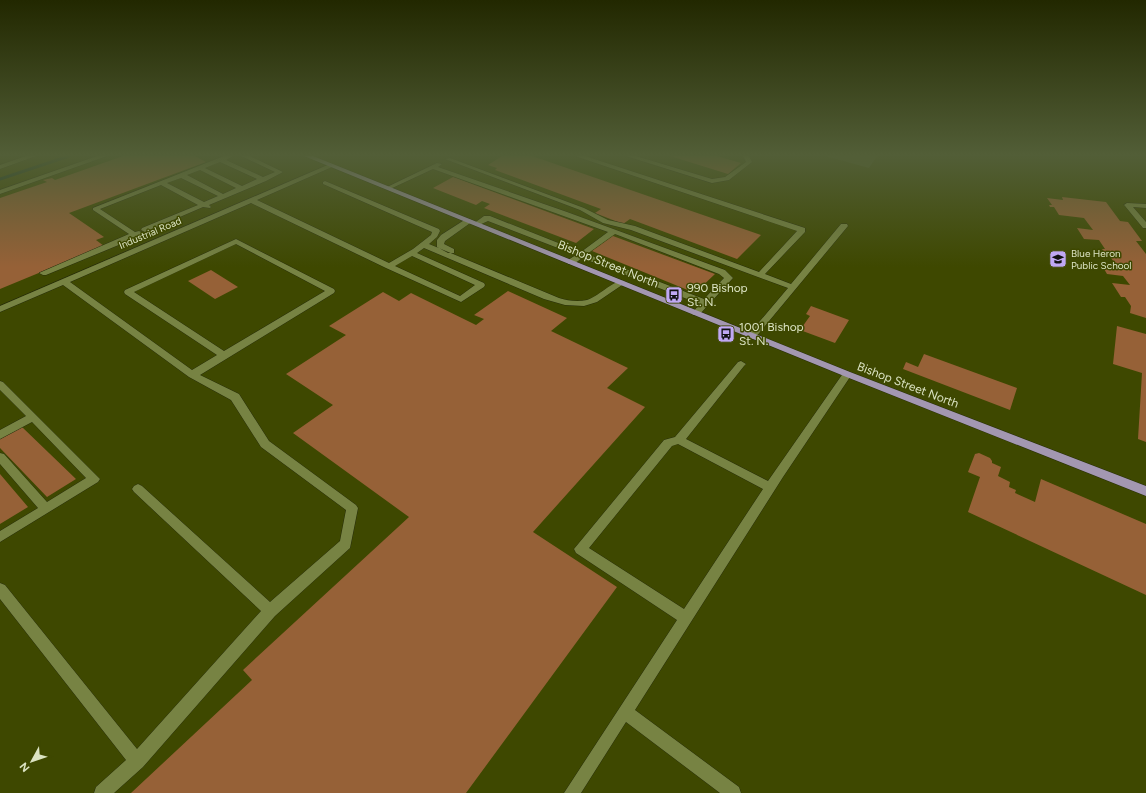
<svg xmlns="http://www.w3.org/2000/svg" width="1146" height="793" viewBox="0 0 1146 793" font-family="Figtree,sans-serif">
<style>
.green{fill:#545e2c}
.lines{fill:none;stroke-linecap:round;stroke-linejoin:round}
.stream{stroke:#0d3029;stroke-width:3}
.building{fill:#966137}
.minor-casing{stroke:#262c0a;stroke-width:1}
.major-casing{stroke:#262c0a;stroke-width:1}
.minor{fill:#778343;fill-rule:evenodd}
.major{fill:#a397b1;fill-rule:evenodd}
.labels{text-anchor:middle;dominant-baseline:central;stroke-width:3;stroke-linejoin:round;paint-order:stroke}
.far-street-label{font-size:10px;fill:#dbe3c2;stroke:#3e4800}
.far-poi-label{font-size:10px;fill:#dbe3c2;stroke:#3e4800;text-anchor:start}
.street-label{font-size:12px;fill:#dbe3c2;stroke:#3e4800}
.poi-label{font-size:12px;fill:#dbe3c2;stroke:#3e4800;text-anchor:start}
</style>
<rect width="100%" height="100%" fill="#3e4800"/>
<path class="green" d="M 825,156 L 877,156 L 869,168 Z"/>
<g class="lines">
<path class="stream" d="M 0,179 L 69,156"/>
</g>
<path class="building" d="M 123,156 L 195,156 L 206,162 L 69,213 L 104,237 L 96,240 L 104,246 L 0,289 L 0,198 L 47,182 L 43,180 L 52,178 L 55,180 Z
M 502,156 L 532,156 L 761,235 L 737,259 L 630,219 L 623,224 L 595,213 L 601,209 L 495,170 L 497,168 L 488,165 Z
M 670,156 L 717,156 L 741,163 L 728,174 Z
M 453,177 L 594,229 L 576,243 L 484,208 L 490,204 L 482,201 L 476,205 L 433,188 Z
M 1062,197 L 1106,202 L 1120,221 L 1128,222 L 1142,241 L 1136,241 L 1146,254 L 1146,318 L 1130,313 L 1131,306 L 1125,297 L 1121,297 L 1112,283 L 1130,285 L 1123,276 L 1107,274 L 1100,262 L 1115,264 L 1108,253 L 1105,253 L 1102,249 L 1105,249 L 1099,240 L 1084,239 L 1077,228 L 1093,230 L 1084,218 L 1059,215 L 1054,207 L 1050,207 L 1049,205 L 1052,205 L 1047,198 L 1063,200 Z
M 613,236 L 715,274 L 695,293 L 592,251 Z
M 211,270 L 238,287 L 215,299 L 188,281 Z
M 508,291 L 567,318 L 551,331 L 628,368 L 607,388 L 645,407 L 533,532 L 617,587 L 466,793 L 131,793 L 252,680 L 243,670 L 409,517 L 293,433 L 333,405 L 286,374 L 346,335 L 329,326 L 383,292 L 399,301 L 411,293 L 476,325 L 484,319 L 474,315 Z
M 811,306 L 849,320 L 835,343 L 800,330 L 810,316 L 806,314 Z
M 1117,326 L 1146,334 L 1146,442 L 1138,439 L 1142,373 L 1113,364 Z
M 924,354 L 1017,388 L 1010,410 L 903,369 L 906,362 L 918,367 Z
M 22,427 L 76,479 L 47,497 L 0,448 L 0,439 Z
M 979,453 L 990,458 L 992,461 L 992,463 L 1001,467 L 998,476 L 1010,482 L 1009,487 L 1016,490 L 1015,493 L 1035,502 L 1041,479 L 1146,524 L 1146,595 L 968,512 L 980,477 L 968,472 L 975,454 Z
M 0,474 L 28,507 L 0,524 Z"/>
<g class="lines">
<defs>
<path id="minor" d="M 26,156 L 36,156 L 0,169 L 0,165 Z
M 97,156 L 107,156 L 0,194 L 0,190 Z
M 224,156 L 233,156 L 226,160 L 263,177 L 275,172 L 241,156 L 250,156 L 283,172 L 266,181 L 209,205 L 211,207 L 210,208 L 203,207 L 145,232 L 141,230 L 142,228 L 198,205 L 161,185 L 100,209 L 135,232 L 139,231 L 143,233 L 138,237 L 46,275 L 43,275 L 39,273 L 129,234 L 93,210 L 93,208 ZM 220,162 L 257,179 L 242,186 L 205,168 ZM 200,170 L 236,188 L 223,194 L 187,175 ZM 181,178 L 218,196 L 204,202 L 167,183 Z
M 575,156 L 585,156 L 805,228 L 805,232 L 765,274 L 791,284 L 841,224 L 847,224 L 848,226 L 755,338 L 752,339 L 747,336 L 749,334 L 788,288 L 631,230 L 603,223 L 580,210 L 445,159 L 450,158 L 584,208 L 608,220 L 635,226 L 759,272 L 797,231 Z
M 626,156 L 636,156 L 712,179 L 725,177 L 746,162 L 743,156 L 749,156 L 752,162 L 729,180 L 712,183 Z
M 437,163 L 442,164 L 438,167 L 567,212 L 725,270 L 733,278 L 699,315 L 693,315 L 692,313 L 700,304 L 582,258 L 574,264 L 568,264 L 568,260 L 576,255 L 488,221 L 477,226 L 473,224 L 484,216 L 490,216 L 581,252 L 608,232 L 433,169 L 390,189 L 385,188 ZM 615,234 L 719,274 L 724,278 L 704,299 L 587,254 Z
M 330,164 L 332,165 L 332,167 L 257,200 L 389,263 L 413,249 L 431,235 L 432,232 L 323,184 L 323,182 L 325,181 L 439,229 L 440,231 L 437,237 L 429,244 L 559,298 C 568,301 578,302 587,300 C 598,297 615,279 624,281 L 625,283 L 597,302 L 584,306 L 565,305 L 544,299 L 424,248 L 417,253 L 484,283 L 485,285 L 484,287 L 461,302 L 386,268 L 251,203 L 70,282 L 192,370 L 217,355 L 125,294 L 124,292 L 125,290 L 236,239 L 334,289 L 335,291 L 334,293 L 200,375 L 239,394 L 269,441 L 356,505 L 358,508 L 350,548 L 275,616 L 143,767 L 114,793 L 94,793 L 96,787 L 126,760 L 0,599 L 0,583 L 5,585 L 137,749 L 261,611 L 134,492 L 132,489 L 134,486 L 138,484 L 142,486 L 270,602 L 340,541 L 346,510 L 261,447 L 231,400 L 189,377 L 63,285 L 0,312 L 0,306 ZM 236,244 L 325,291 L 224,351 L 134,292 ZM 412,256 L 475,285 L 460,296 L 395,266 Z
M 1127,203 L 1146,204 L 1146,208 L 1133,207 L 1146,222 L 1146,228 L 1143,228 L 1125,206 L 1124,205 Z
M 466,219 L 469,219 L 473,221 L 445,241 L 444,244 L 454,249 L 454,253 L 448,253 L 437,247 L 437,240 L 441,235 Z
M 741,361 L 746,364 L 744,366 L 686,439 L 768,481 L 844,372 L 847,371 L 852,374 L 783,477 L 635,710 L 739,787 L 741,793 L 720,793 L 626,722 L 581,793 L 564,793 L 677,620 L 576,553 L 574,549 L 664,440 L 675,437 L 738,362 ZM 678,444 L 763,489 L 684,609 L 589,548 L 672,446 Z
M 0,381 L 3,382 L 100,479 L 98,482 L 0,542 L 0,531 L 38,508 L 0,464 L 0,453 L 4,454 L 47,502 L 86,478 L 32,422 L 0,439 L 0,430 L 26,416 L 0,390 Z"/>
<path id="major" d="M 304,156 L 313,156 L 850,372 L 1146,486 L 1146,496 L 844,376 Z"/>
</defs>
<use href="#minor" class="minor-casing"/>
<use href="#major" class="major-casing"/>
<use href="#minor" class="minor"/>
<use href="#major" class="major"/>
</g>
<linearGradient id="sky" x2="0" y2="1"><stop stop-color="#222800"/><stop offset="0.58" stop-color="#525e37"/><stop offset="1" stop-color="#525e37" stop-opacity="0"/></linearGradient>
<rect width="1146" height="267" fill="url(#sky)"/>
<defs>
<symbol id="school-square" viewBox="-11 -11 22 22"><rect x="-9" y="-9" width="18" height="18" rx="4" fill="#c0a8f4" stroke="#3e4800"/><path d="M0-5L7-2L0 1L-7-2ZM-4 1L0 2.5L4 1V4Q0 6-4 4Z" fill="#111"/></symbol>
<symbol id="bus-square" viewBox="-11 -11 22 22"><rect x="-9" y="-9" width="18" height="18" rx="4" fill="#c0a8f4" stroke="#3e4800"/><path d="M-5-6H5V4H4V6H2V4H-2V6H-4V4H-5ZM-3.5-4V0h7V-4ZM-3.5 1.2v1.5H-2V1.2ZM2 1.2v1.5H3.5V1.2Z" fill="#111"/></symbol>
</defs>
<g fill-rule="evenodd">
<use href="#school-square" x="1048" y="249" width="20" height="20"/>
<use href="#bus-square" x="664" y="285" width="20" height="20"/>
<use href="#bus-square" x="716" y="324" width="20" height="20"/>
</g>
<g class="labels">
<g class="far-street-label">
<text transform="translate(150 233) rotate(-23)">Industrial Road</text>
</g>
<g class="far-poi-label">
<text x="1071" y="253">Blue Heron<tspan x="1071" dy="12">Public School</tspan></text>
</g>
<g class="street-label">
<text transform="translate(608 264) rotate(22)">Bishop Street North</text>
<text transform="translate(908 385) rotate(21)">Bishop Street North</text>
</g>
<g class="poi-label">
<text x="687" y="288">990 Bishop<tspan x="687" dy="14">St. N.</tspan></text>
<text x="739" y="327">1001 Bishop<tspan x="739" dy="14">St. N.</tspan></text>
</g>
</g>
<g transform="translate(32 761) rotate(230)" stroke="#3e4800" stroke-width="3" paint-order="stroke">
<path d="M0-3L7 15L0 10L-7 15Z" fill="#dbe3c2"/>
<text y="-6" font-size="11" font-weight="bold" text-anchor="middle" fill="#dbe3c2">N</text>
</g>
</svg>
